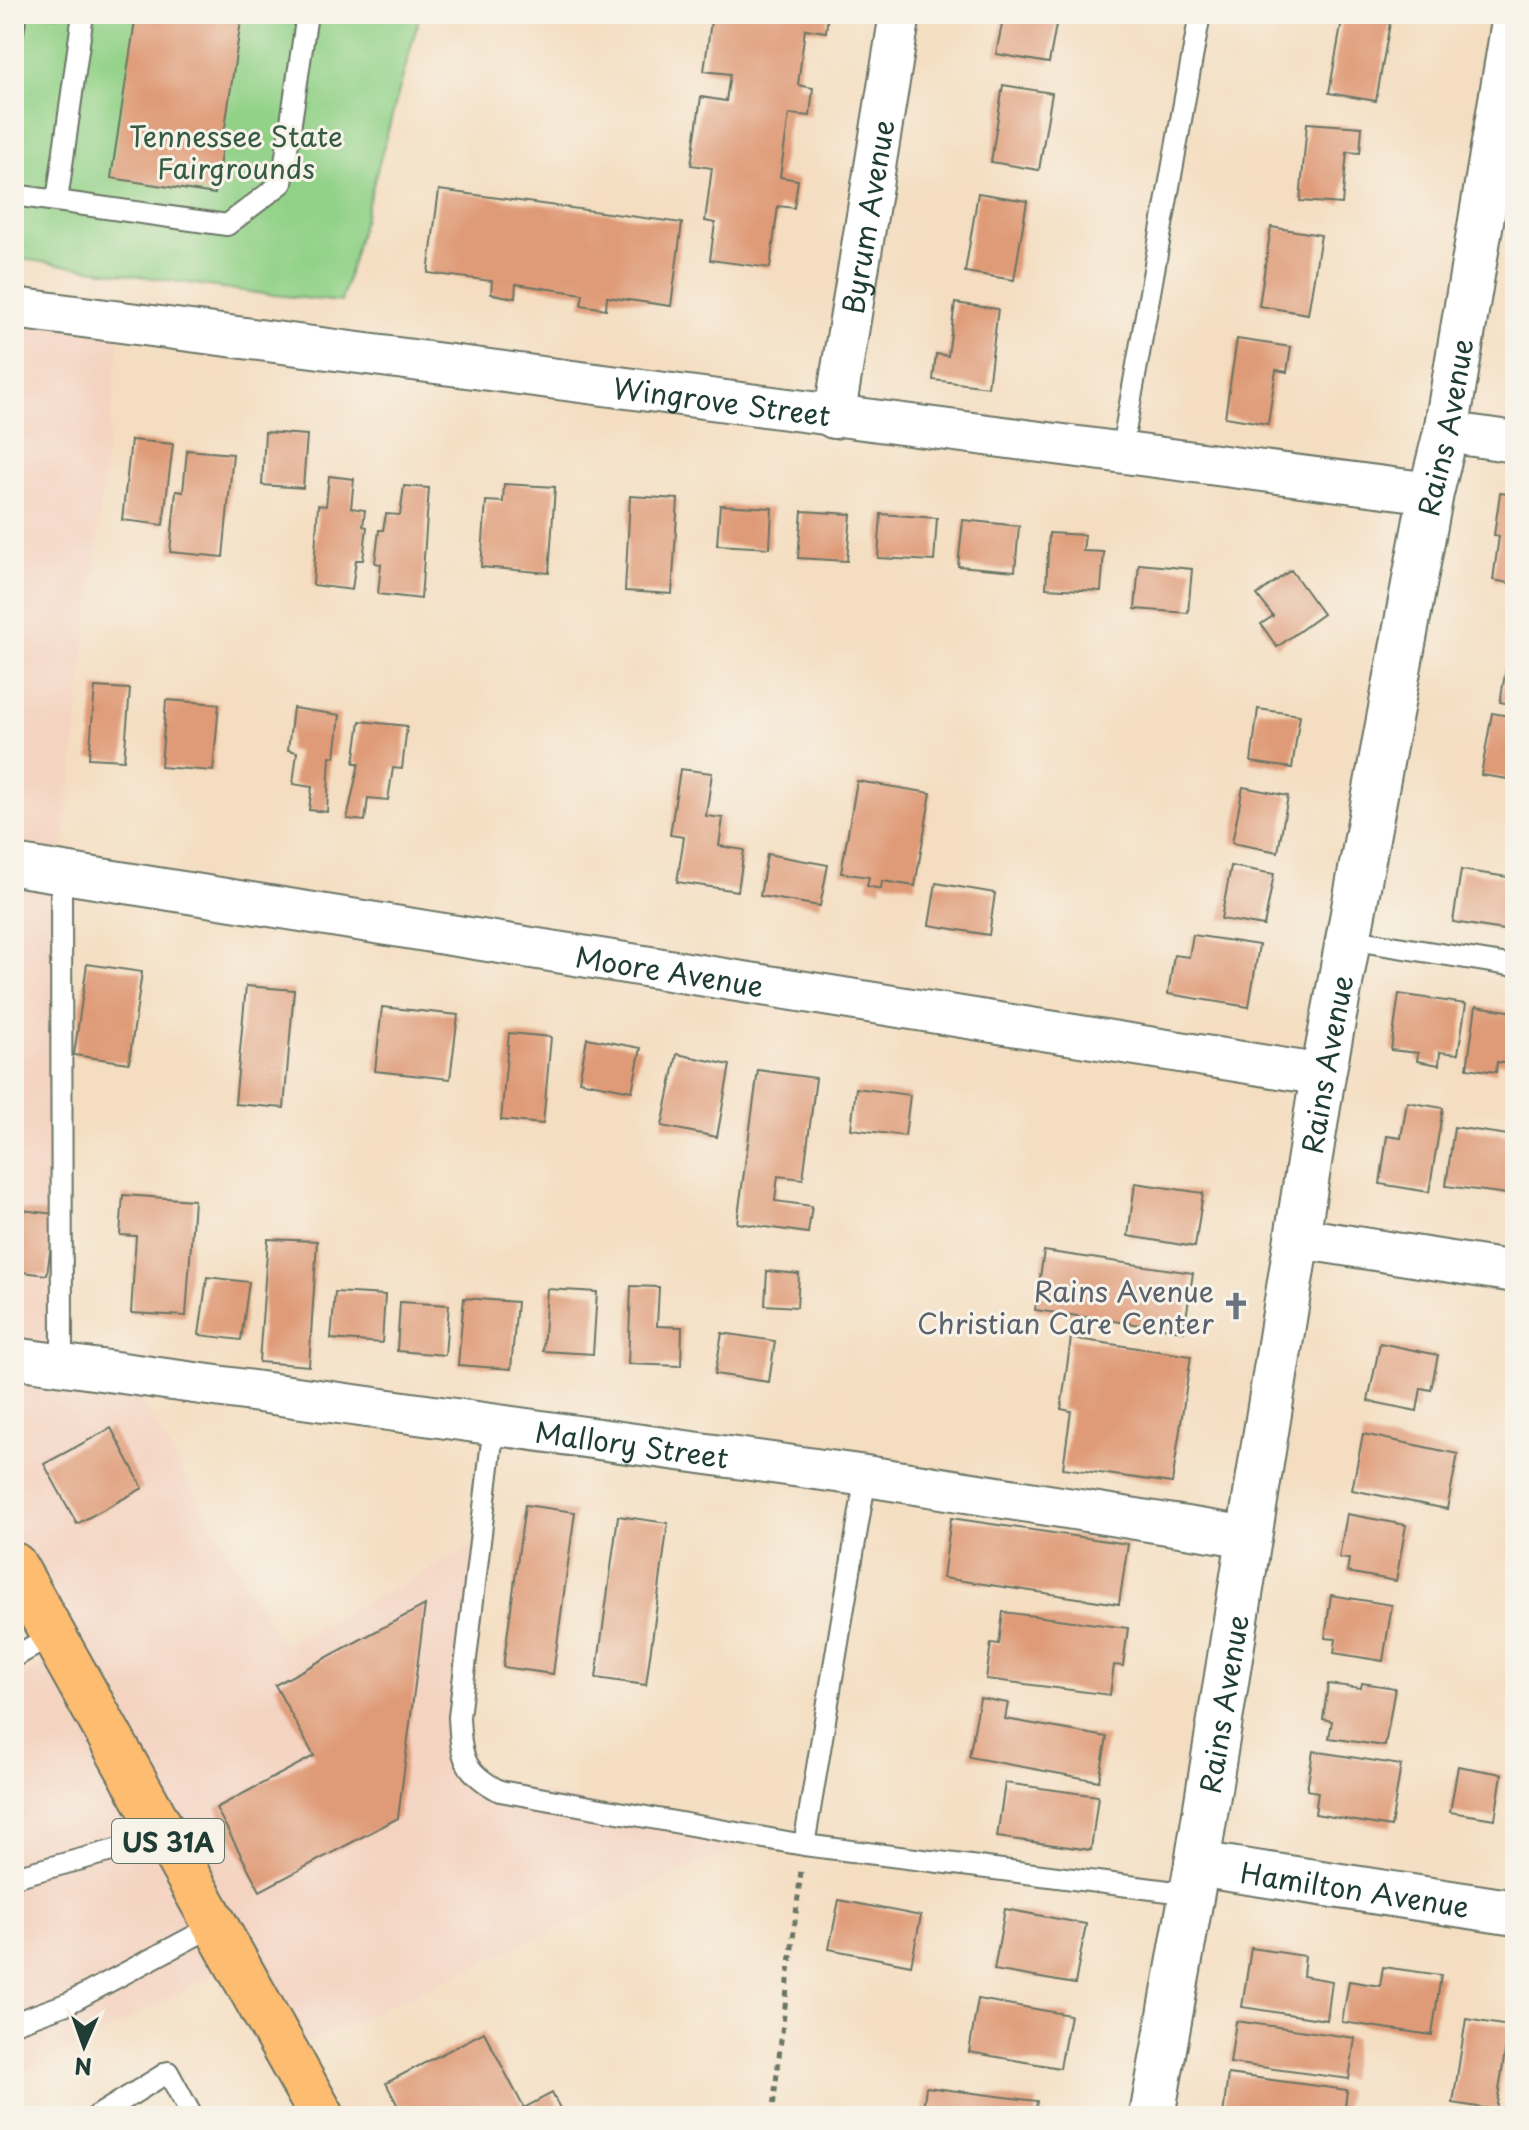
<svg xmlns="http://www.w3.org/2000/svg" width="1529" height="2130" viewBox="0 0 1529 2130" font-family="'Playpen Sans',sans-serif">
<style>
.built{fill:#f4d3c1}
.green{fill:#92d288;stroke:#58885e;stroke-width:2}
.building{fill:#df9b78}
.lines{fill:none;stroke-linecap:round;stroke-linejoin:round}
.service-casing{stroke:#6a7565;stroke-width:24}
.minor-casing{stroke:#6a7565;stroke-width:44}
.tertiary-casing{stroke:#6a7565;stroke-width:48}
.primary-casing{stroke:#6a7565;stroke-width:48}
.path{stroke:#6a7565;stroke-width:5;stroke-dasharray:6 6;stroke-linecap:butt}
.service{stroke:#fff;stroke-width:20}
.minor{stroke:#fff;stroke-width:40}
.tertiary{stroke:#fff;stroke-width:44}
.primary{stroke:#fdbc70;stroke-width:44}
.labels{text-anchor:middle;dominant-baseline:central;stroke-width:6;stroke-linejoin:round;paint-order:stroke}
.shield{fill:#f7f3e8;stroke:#60746a;stroke-width:2}
.shield-label{font-size:26px;font-weight:bold;fill:#1f3d34}
.park-label{font-size:28px;fill:#365b45;stroke:#f7f3e8}
.street-label{font-size:28px;fill:#1f3d34;stroke:#f7f3e8}
.worship-label{font-size:28px;fill:#5b616d;stroke:#f7f3e8;text-anchor:end}
</style>
<rect width="100%" height="100%" fill="#f7f3e8"/>
<filter id="ink" filterUnits="userSpaceOnUse"><feTurbulence type="fractalNoise" baseFrequency=".0125" numOctaves="2"/><feDisplacementMap in="SourceGraphic" scale="16" xChannelSelector="R" yChannelSelector="G"/><feConvolveMatrix kernelMatrix="1 2 1 2 8 2 1 2 1" color-interpolation-filters="sRGB"/></filter>
<filter id="wash" filterUnits="userSpaceOnUse"><feTurbulence type="fractalNoise" baseFrequency=".006" numOctaves="4" result="noise"/><feDisplacementMap in="SourceGraphic" scale="32" xChannelSelector="R" yChannelSelector="G"/><feGaussianBlur stdDeviation="1.8" result="paint"/><feColorMatrix in="noise" values="0 0 0 0 0 0 0 0 0 0 0 0 0 0 0 0 0 1.4 0 .05"/><feComposite in="paint" operator="in"/></filter>
<g filter="url(#wash)">
<rect width="100%" height="100%" fill="#f4ddc0"/>
<path class="built" d="M 14,308 L 121,322 L 61,872 L 62,1364 L 126,1373 L 282,1646 L 480,1543 L 459,1717 L 477,1779 L 760,1837 L 286,2052 L 236,1964 L 14,2078 L 14,1681 L 64,1656 L 14,1566 Z"/>
<path class="green" d="M 14,14 L 420,14 L 341,302 L 264,294 L 14,258 Z"/>
<g id="blocks">
<path class="building" d="M 14,14 L 27,14 L 16,87 L 14,87 Z
M 136,14 L 242,14 L 215,194 L 111,178 Z
M 712,14 L 828,14 L 826,32 L 805,29 L 798,85 L 813,88 L 810,116 L 789,114 L 780,177 L 798,180 L 794,208 L 778,206 L 770,268 L 710,260 L 715,223 L 705,221 L 712,168 L 691,165 L 701,97 L 726,101 L 730,74 L 704,71 Z
M 1004,14 L 1058,14 L 1049,63 L 996,54 Z
M 1343,15 L 1390,23 L 1376,101 L 1329,93 Z
M 1003,85 L 1052,93 L 1039,170 L 991,162 Z
M 1307,123 L 1362,127 L 1360,153 L 1347,152 L 1342,204 L 1300,201 Z
M 439,190 L 682,223 L 671,306 L 607,297 L 606,309 L 581,305 L 583,294 L 516,284 L 515,298 L 491,294 L 492,281 L 428,273 Z
M 978,193 L 1027,201 L 1014,280 L 965,272 Z
M 1271,227 L 1321,235 L 1308,314 L 1259,306 Z
M 955,303 L 998,309 L 988,387 L 933,380 L 936,354 L 948,356 Z
M 1237,339 L 1291,347 L 1287,372 L 1276,370 L 1268,424 L 1225,417 Z
M 265,432 L 307,435 L 303,488 L 262,485 Z
M 131,440 L 173,444 L 163,525 L 122,520 Z
M 187,450 L 233,454 L 223,557 L 170,552 L 176,491 L 183,492 Z
M 329,476 L 354,479 L 351,508 L 365,510 L 363,526 L 367,527 L 363,560 L 356,560 L 352,590 L 313,585 L 318,505 L 326,506 Z
M 504,484 L 555,487 L 549,573 L 481,567 L 486,501 L 503,502 Z
M 404,486 L 429,488 L 421,599 L 378,594 L 381,564 L 375,563 L 379,530 L 383,530 L 386,514 L 400,515 Z
M 1500,493 L 1515,495 L 1515,584 L 1493,580 L 1499,536 L 1494,535 Z
M 630,496 L 678,499 L 672,594 L 625,591 Z
M 720,505 L 772,508 L 770,548 L 717,545 Z
M 802,511 L 851,514 L 847,561 L 798,558 Z
M 881,514 L 937,518 L 934,561 L 878,558 Z
M 963,520 L 1019,526 L 1015,571 L 958,566 Z
M 1049,533 L 1085,535 L 1083,551 L 1104,552 L 1101,591 L 1046,588 Z
M 1139,564 L 1192,569 L 1188,613 L 1135,609 Z
M 1291,570 L 1323,614 L 1277,647 L 1261,624 L 1273,616 L 1257,595 Z
M 1511,641 L 1515,642 L 1515,705 L 1500,702 Z
M 95,687 L 130,689 L 124,760 L 89,758 Z
M 166,700 L 219,704 L 213,771 L 161,767 Z
M 293,708 L 340,715 L 335,757 L 330,756 L 327,812 L 309,810 L 312,787 L 293,784 L 297,752 L 288,750 Z
M 1258,709 L 1300,715 L 1292,768 L 1251,762 Z
M 1492,713 L 1515,717 L 1515,780 L 1481,775 Z
M 360,721 L 407,726 L 402,769 L 393,768 L 388,800 L 368,798 L 365,821 L 347,819 L 359,763 L 354,763 Z
M 680,769 L 712,773 L 706,816 L 723,818 L 719,846 L 744,850 L 738,891 L 677,882 L 684,837 L 670,835 Z
M 857,781 L 931,793 L 915,886 L 882,881 L 881,889 L 867,886 L 869,877 L 841,873 Z
M 1243,787 L 1288,796 L 1278,852 L 1232,843 Z
M 767,854 L 828,865 L 820,906 L 760,896 Z
M 1231,866 L 1274,874 L 1264,926 L 1221,919 Z
M 1461,870 L 1515,878 L 1515,917 L 1512,917 L 1510,931 L 1453,922 Z
M 936,883 L 995,893 L 989,935 L 929,925 Z
M 1193,935 L 1259,945 L 1249,1007 L 1168,994 L 1174,955 L 1189,957 Z
M 87,964 L 142,972 L 129,1063 L 74,1055 Z
M 246,986 L 294,990 L 284,1108 L 235,1104 Z
M 1399,994 L 1466,1004 L 1458,1054 L 1440,1052 L 1439,1065 L 1417,1061 L 1418,1053 L 1391,1050 Z
M 1476,1006 L 1515,1012 L 1515,1065 L 1497,1062 L 1496,1072 L 1467,1068 Z
M 382,1007 L 458,1015 L 450,1079 L 375,1071 Z
M 509,1033 L 551,1037 L 543,1124 L 501,1120 Z
M 587,1038 L 641,1048 L 632,1091 L 579,1081 Z
M 677,1054 L 730,1065 L 717,1137 L 662,1126 Z
M 758,1070 L 816,1078 L 803,1179 L 778,1176 L 775,1201 L 812,1206 L 808,1233 L 737,1223 Z
M 856,1088 L 910,1095 L 905,1136 L 851,1129 Z
M 1407,1102 L 1443,1108 L 1429,1192 L 1380,1184 L 1387,1136 L 1401,1138 Z
M 1454,1127 L 1515,1136 L 1515,1195 L 1446,1186 Z
M 1135,1183 L 1203,1193 L 1195,1247 L 1128,1236 Z
M 123,1195 L 194,1200 L 186,1316 L 131,1313 L 136,1236 L 120,1235 Z
M 14,1209 L 55,1214 L 47,1275 L 14,1271 Z
M 268,1239 L 317,1241 L 309,1366 L 259,1362 Z
M 1044,1251 L 1193,1273 L 1184,1331 L 1035,1310 Z
M 767,1271 L 799,1274 L 797,1307 L 765,1305 Z
M 207,1277 L 249,1282 L 241,1340 L 199,1335 Z
M 631,1286 L 659,1287 L 657,1326 L 682,1327 L 681,1366 L 628,1364 Z
M 547,1289 L 597,1292 L 593,1354 L 543,1351 Z
M 335,1292 L 385,1295 L 382,1343 L 331,1339 Z
M 464,1298 L 517,1302 L 511,1369 L 458,1365 Z
M 400,1302 L 449,1305 L 445,1355 L 397,1351 Z
M 722,1333 L 775,1341 L 769,1382 L 715,1374 Z
M 1071,1338 L 1191,1356 L 1172,1483 L 1063,1468 L 1071,1411 L 1061,1409 Z
M 1380,1343 L 1438,1355 L 1431,1390 L 1421,1388 L 1417,1411 L 1368,1401 Z
M 111,1428 L 143,1488 L 77,1524 L 44,1464 Z
M 1363,1434 L 1458,1454 L 1447,1509 L 1352,1490 Z
M 525,1505 L 575,1512 L 553,1674 L 503,1667 Z
M 1347,1514 L 1406,1525 L 1396,1581 L 1347,1572 L 1349,1559 L 1339,1558 Z
M 618,1516 L 668,1523 L 646,1685 L 596,1678 Z
M 951,1518 L 1128,1544 L 1119,1604 L 943,1578 Z
M 1331,1595 L 1392,1605 L 1383,1661 L 1334,1653 L 1336,1639 L 1325,1638 Z
M 425,1605 L 398,1818 L 260,1891 L 216,1808 L 314,1756 L 275,1685 Z
M 1003,1612 L 1128,1628 L 1123,1666 L 1114,1665 L 1110,1695 L 986,1679 L 991,1643 L 999,1644 Z
M 1362,1683 L 1395,1688 L 1385,1746 L 1329,1738 L 1332,1721 L 1323,1719 L 1328,1684 L 1361,1688 Z
M 980,1698 L 1008,1703 L 1005,1719 L 1107,1737 L 1099,1781 L 969,1757 Z
M 1313,1751 L 1401,1765 L 1391,1827 L 1315,1814 L 1318,1792 L 1307,1790 Z
M 1458,1766 L 1502,1774 L 1495,1819 L 1450,1812 Z
M 1005,1783 L 1098,1796 L 1091,1850 L 997,1837 Z
M 839,1900 L 921,1916 L 911,1965 L 829,1949 Z
M 1005,1909 L 1086,1924 L 1075,1984 L 994,1970 Z
M 1251,1948 L 1305,1956 L 1303,1976 L 1332,1981 L 1327,2020 L 1242,2007 Z
M 1383,1967 L 1441,1975 L 1432,2035 L 1342,2022 L 1349,1981 L 1380,1986 Z
M 978,1999 L 1070,2015 L 1060,2068 L 969,2052 Z
M 1466,2019 L 1509,2026 L 1496,2110 L 1453,2103 Z
M 1236,2021 L 1355,2038 L 1349,2079 L 1230,2063 Z
M 484,2032 L 524,2108 L 552,2093 L 564,2116 L 403,2116 L 386,2083 Z
M 1228,2074 L 1347,2090 L 1344,2116 L 1223,2116 Z
M 926,2087 L 1037,2101 L 1035,2116 L 922,2116 Z"/>
</g>
</g>
<g filter="url(#ink)">
<use href="#blocks" fill-opacity="0" stroke="#6a7565" stroke-width="2"/>
<g class="lines">
<defs>
<path id="service" d="M 14,195 L 227,225 L 282,183 L 307,14
M 57,201 L 83,14
M 1121,454 L 1200,14
M 61,872 L 62,1364
M 1348,939 L 1515,966
M 494,1424 L 459,1717 C 461,1757 463,1772 500,1791 L 804,1845 L 1192,1894
M 14,1657 L 53,1635
M 804,1845 L 866,1476
M 14,1877 L 123,1848 L 163,1832
M 14,2023 L 69,2003 L 215,1925
M 97,2116 L 168,2072 L 192,2116"/>
<g id="minor">
<path id="s1" d="M 14,308 L 1431,493"/>
<path id="s2" d="M 834,418 L 900,14"/>
<path d="M 1446,432 L 1515,442"/>
<path id="s3" d="M 14,865 L 1323,1075"/>
<path d="M 1299,1238 L 1515,1272"/>
<path id="s4" d="M 14,1358 L 866,1476 L 1249,1537"/>
</g>
<g id="tertiary">
<path id="s5" d="M 1197,1864 L 1515,1913"/>
<path id="s6" d="M 1152,2116 L 1197,1864 L 1323,1075 L 1431,493 L 1446,432 L 1515,16"/>
</g>
<path id="primary" d="M 14,1565 L 322,2116"/>
</defs>
<use href="#service" class="service-casing"/>
<use href="#minor" class="minor-casing"/>
<use href="#tertiary" class="tertiary-casing"/>
<use href="#primary" class="primary-casing"/>
<path class="path" d="M 772,2116 L 801,1871"/>
<use href="#service" class="service"/>
<use href="#minor" class="minor"/>
<use href="#tertiary" class="tertiary"/>
<use href="#primary" class="primary"/>
</g>
</g>
<defs>
<symbol id="church-bare" viewBox="-9 -9 18 18"><path d="M-1.2-6h2.4v3.5h3.3v2.4h-3.3V6h-2.4V-.1h-3.3v-2.4h3.3Z" fill="#6b7280" stroke="#f7f3e8" stroke-width="2.5" paint-order="stroke"/></symbol>
</defs>
<g fill-rule="evenodd">
<use href="#church-bare" x="1216" y="1286" width="40" height="40"/>
</g>
<g class="labels">
<rect class="shield" x="112" y="1819" width="112" height="44" rx="6"/>
<g class="shield-label">
<text x="168" y="1841">US 31A</text>
</g>
<g class="park-label">
<text x="236" y="135">Tennessee State<tspan x="236" dy="32">Fairgrounds</tspan></text>
</g>
<g class="street-label">
<text stroke="none"><textPath href="#s2" startOffset="204">Byrum Avenue</textPath></text>
<text stroke="none"><textPath href="#s1" startOffset="714">Wingrove Street</textPath></text>
<text stroke="none"><textPath href="#s6" startOffset="1714">Rains Avenue</textPath></text>
<text stroke="none"><textPath href="#s3" startOffset="664">Moore Avenue</textPath></text>
<text stroke="none"><textPath href="#s6" startOffset="1066">Rains Avenue</textPath></text>
<text stroke="none"><textPath href="#s4" startOffset="624">Mallory Street</textPath></text>
<text stroke="none"><textPath href="#s6" startOffset="418">Rains Avenue</textPath></text>
<text stroke="none"><textPath href="#s5" startOffset="160">Hamilton Avenue</textPath></text>
</g>
<g class="worship-label">
<text x="1214" y="1290">Rains Avenue<tspan x="1214" dy="32">Christian Care Center</tspan></text>
</g>
</g>
<rect width="1529" height="2130" fill="none" stroke="#f7f3e8" stroke-width="48"/>
<g transform="translate(84 2046) rotate(182)" stroke="#f7f3e8" stroke-width="6" paint-order="stroke">
<path d="M0-6L14 30L0 20L-14 30Z" fill="#1f3d34"/>
<text y="-12" font-size="22" font-weight="bold" text-anchor="middle" fill="#1f3d34">N</text>
</g>
</svg>
